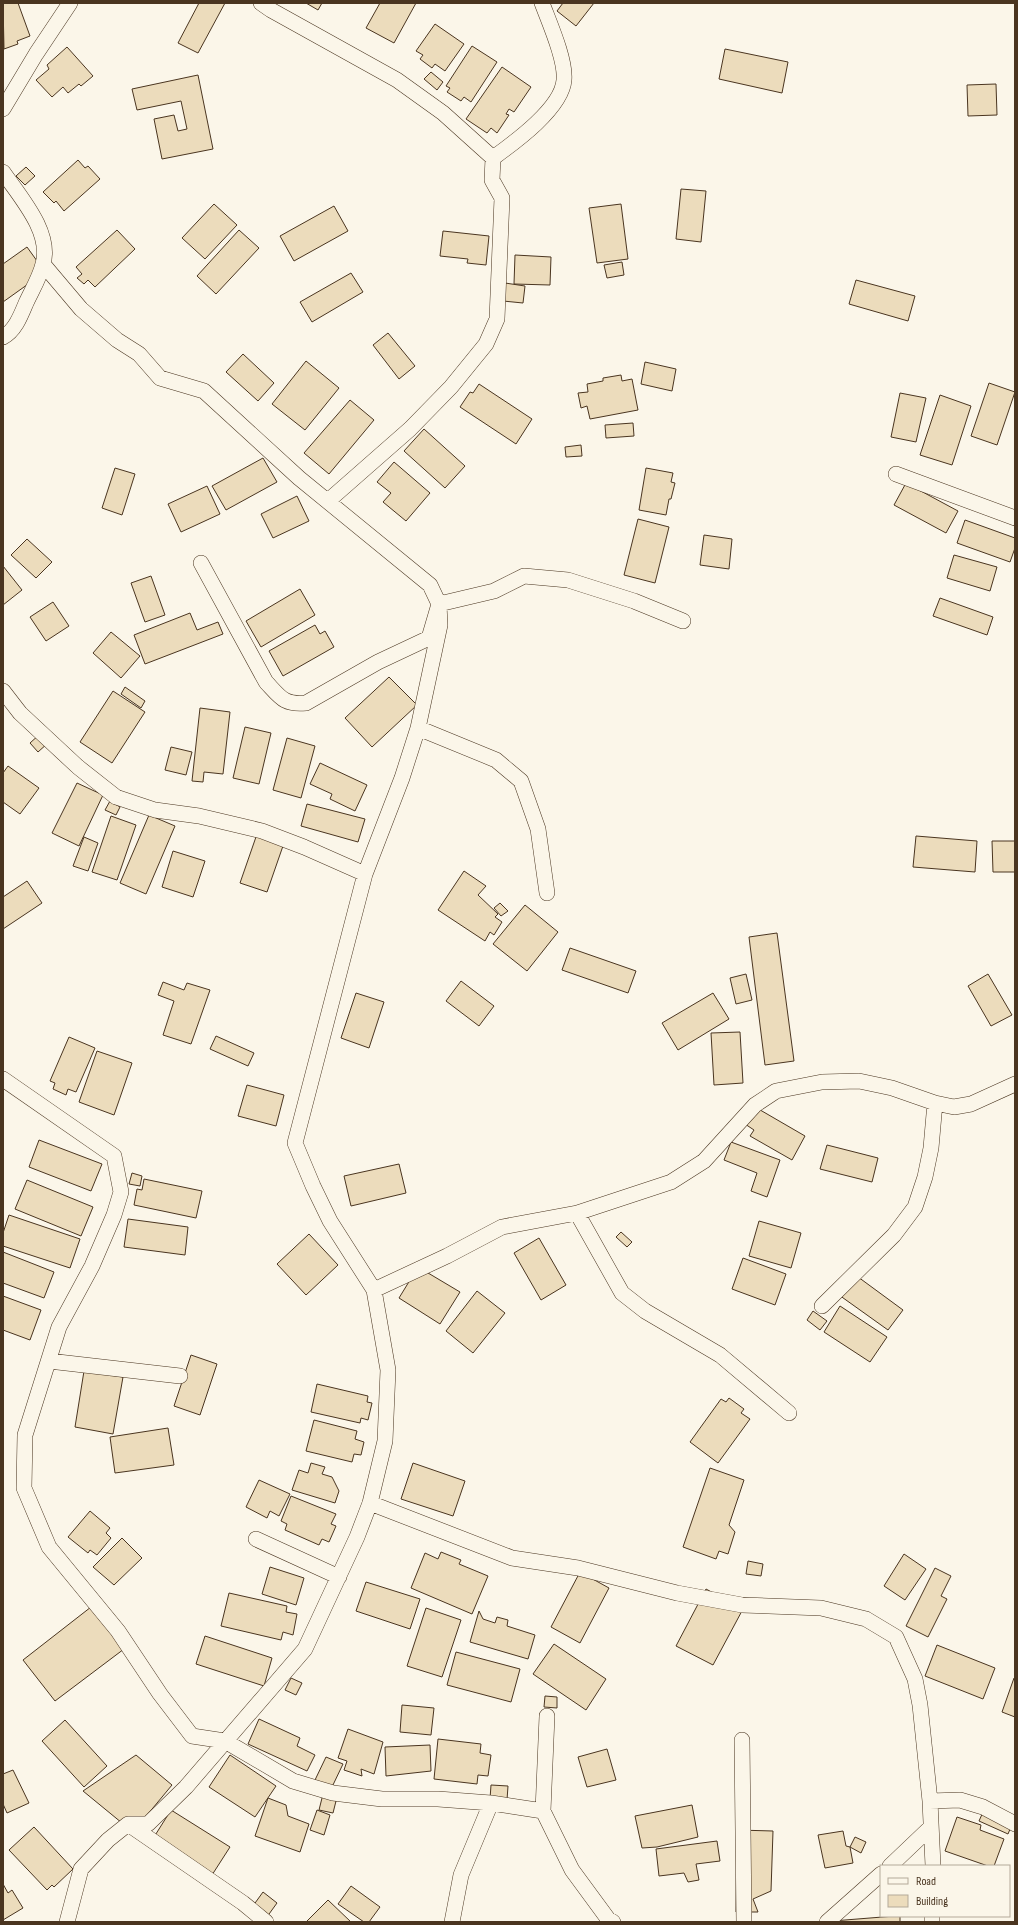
<svg xmlns="http://www.w3.org/2000/svg" width="1018" height="1925" viewBox="0 0 1018 1925" font-family="'Sofia Sans Condensed',sans-serif">
<style>
.building{fill:#ecdcbc;stroke:#4a3520}
.lines{fill:none;stroke-linecap:round;stroke-linejoin:round}
.street-casing{stroke:#4a3520;stroke-width:16}
.street{stroke:#fbf6e9;stroke-width:15}
</style>
<rect width="100%" height="100%" fill="#fbf6e9"/>
<path class="building" d="M 3,3 L 18,3 L 30,36 L 17,41 L 18,44 L 4,49 Z
M 199,3 L 225,3 L 198,53 L 178,43 Z
M 306,3 L 322,3 L 318,10 Z
M 380,3 L 416,3 L 394,43 L 366,28 Z
M 563,3 L 594,3 L 576,26 L 557,11 Z
M 435,24 L 464,44 L 445,71 L 435,64 L 432,68 L 420,59 L 423,55 L 416,51 Z
M 472,46 L 497,62 L 471,102 L 464,97 L 461,101 L 447,92 L 450,88 L 446,86 Z
M 67,47 L 93,76 L 81,86 L 79,84 L 68,93 L 63,87 L 52,97 L 36,80 L 49,69 L 47,65 Z
M 725,49 L 788,62 L 782,93 L 719,79 Z
M 502,67 L 531,87 L 514,112 L 509,109 L 506,114 L 509,115 L 497,133 L 491,128 L 487,133 L 466,119 Z
M 431,72 L 443,82 L 437,90 L 424,79 Z
M 198,75 L 213,149 L 162,159 L 154,119 L 174,115 L 178,131 L 187,129 L 181,101 L 137,110 L 132,89 Z
M 996,84 L 997,115 L 968,116 L 967,85 Z
M 78,160 L 85,168 L 88,166 L 100,179 L 64,211 L 56,201 L 54,203 L 43,192 Z
M 26,167 L 35,176 L 25,185 L 16,176 Z
M 681,189 L 706,191 L 701,242 L 676,239 Z
M 214,204 L 237,225 L 205,259 L 182,238 Z
M 621,204 L 628,259 L 597,263 L 589,208 Z
M 334,206 L 348,231 L 294,261 L 280,236 Z
M 117,230 L 135,249 L 95,287 L 88,280 L 84,284 L 77,278 L 82,274 L 76,267 Z
M 239,230 L 259,248 L 216,294 L 197,276 Z
M 443,231 L 489,236 L 486,265 L 467,263 L 468,259 L 440,256 Z
M 27,247 L 45,272 L 3,302 L 3,264 Z
M 515,255 L 551,257 L 550,285 L 514,284 Z
M 622,262 L 624,275 L 607,278 L 604,265 Z
M 351,273 L 363,292 L 312,322 L 300,302 Z
M 856,280 L 915,296 L 908,321 L 849,304 Z
M 505,283 L 525,286 L 523,303 L 503,301 Z
M 388,333 L 415,366 L 399,379 L 373,345 Z
M 243,354 L 274,383 L 258,401 L 226,372 Z
M 306,361 L 339,388 L 305,430 L 272,404 Z
M 645,362 L 676,369 L 672,391 L 641,384 Z
M 621,375 L 622,381 L 632,379 L 638,410 L 590,419 L 587,406 L 581,408 L 578,393 L 588,392 L 587,384 L 603,381 L 603,378 Z
M 989,383 L 1015,392 L 997,445 L 971,436 Z
M 479,384 L 532,419 L 516,444 L 460,407 L 470,392 L 473,393 Z
M 900,393 L 926,398 L 916,442 L 891,437 Z
M 940,395 L 971,406 L 952,465 L 920,455 Z
M 350,400 L 374,420 L 329,474 L 304,453 Z
M 633,423 L 634,436 L 606,438 L 605,425 Z
M 424,429 L 465,466 L 445,488 L 404,451 Z
M 581,445 L 582,456 L 566,457 L 565,447 Z
M 263,458 L 277,482 L 226,510 L 212,486 Z
M 394,462 L 430,493 L 406,521 L 383,502 L 391,493 L 377,482 Z
M 115,468 L 135,474 L 122,515 L 102,508 Z
M 646,468 L 673,473 L 671,482 L 675,483 L 671,499 L 669,499 L 666,515 L 639,510 Z
M 906,483 L 958,511 L 946,533 L 894,505 Z
M 207,486 L 220,514 L 181,532 L 168,504 Z
M 297,496 L 309,521 L 273,538 L 261,514 Z
M 638,519 L 669,527 L 655,583 L 624,575 Z
M 965,520 L 1015,538 L 1015,548 L 1010,562 L 957,543 Z
M 704,535 L 732,539 L 729,569 L 700,565 Z
M 27,539 L 52,562 L 36,578 L 11,555 Z
M 954,555 L 997,567 L 990,591 L 947,578 Z
M 3,566 L 22,590 L 3,605 Z
M 151,576 L 165,615 L 145,622 L 131,583 Z
M 300,589 L 315,615 L 261,647 L 246,621 Z
M 940,598 L 993,617 L 987,635 L 933,616 Z
M 53,602 L 69,626 L 46,641 L 30,617 Z
M 190,613 L 197,630 L 218,622 L 223,634 L 145,664 L 134,635 Z
M 315,625 L 320,634 L 325,631 L 334,647 L 283,676 L 269,651 Z
M 111,632 L 140,656 L 121,678 L 93,653 Z
M 389,677 L 417,705 L 372,747 L 345,718 Z
M 125,687 L 145,701 L 141,708 L 121,694 Z
M 113,691 L 145,712 L 112,763 L 80,742 Z
M 200,708 L 230,712 L 223,774 L 204,772 L 203,782 L 192,781 Z
M 245,727 L 271,733 L 259,784 L 233,778 Z
M 40,734 L 48,743 L 38,752 L 30,743 Z
M 287,738 L 315,746 L 301,798 L 273,790 Z
M 171,747 L 192,752 L 186,775 L 165,770 Z
M 320,763 L 367,785 L 355,811 L 330,799 L 332,794 L 310,784 Z
M 8,766 L 39,788 L 20,814 L 3,802 L 3,773 Z
M 77,783 L 103,795 L 79,846 L 52,833 Z
M 110,801 L 120,807 L 116,815 L 105,810 Z
M 307,804 L 365,819 L 358,842 L 301,826 Z
M 149,815 L 175,826 L 146,894 L 120,883 Z
M 111,816 L 136,825 L 117,880 L 92,872 Z
M 257,834 L 284,843 L 267,892 L 240,883 Z
M 916,836 L 977,841 L 975,872 L 913,867 Z
M 84,837 L 98,843 L 88,871 L 73,866 Z
M 992,841 L 1015,841 L 1015,872 L 993,872 Z
M 173,851 L 205,861 L 193,897 L 162,887 Z
M 464,871 L 486,886 L 478,895 L 498,914 L 495,917 L 502,922 L 494,935 L 490,932 L 485,941 L 438,910 Z
M 27,881 L 42,903 L 3,929 L 3,897 Z
M 500,903 L 508,911 L 501,916 L 494,908 Z
M 525,905 L 558,932 L 527,971 L 493,944 Z
M 777,933 L 794,1061 L 765,1065 L 749,937 Z
M 570,948 L 636,971 L 628,993 L 562,970 Z
M 746,974 L 752,1000 L 736,1004 L 730,978 Z
M 988,974 L 1012,1015 L 991,1026 L 968,986 Z
M 461,981 L 494,1006 L 479,1026 L 446,1001 Z
M 163,982 L 184,990 L 187,983 L 210,990 L 191,1044 L 163,1035 L 174,1001 L 158,995 Z
M 356,993 L 384,1002 L 369,1048 L 341,1038 Z
M 713,993 L 729,1019 L 678,1050 L 662,1023 Z
M 740,1032 L 743,1083 L 714,1085 L 711,1033 Z
M 216,1036 L 254,1053 L 248,1066 L 210,1049 Z
M 69,1037 L 95,1048 L 76,1092 L 68,1089 L 66,1095 L 53,1089 L 55,1083 L 50,1081 Z
M 97,1051 L 132,1063 L 114,1115 L 79,1102 Z
M 247,1085 L 284,1095 L 276,1126 L 238,1116 Z
M 755,1107 L 805,1136 L 792,1160 L 750,1136 L 754,1130 L 745,1124 Z
M 39,1140 L 102,1164 L 91,1191 L 29,1167 Z
M 731,1142 L 780,1160 L 767,1197 L 751,1191 L 757,1173 L 724,1160 Z
M 827,1145 L 878,1158 L 872,1182 L 820,1169 Z
M 399,1164 L 406,1193 L 351,1206 L 344,1176 Z
M 132,1173 L 142,1176 L 140,1186 L 129,1184 Z
M 144,1179 L 202,1191 L 196,1218 L 134,1205 L 137,1189 L 142,1190 Z
M 27,1180 L 93,1207 L 81,1236 L 15,1209 Z
M 9,1215 L 80,1239 L 70,1268 L 3,1246 L 3,1233 Z
M 128,1219 L 188,1227 L 185,1255 L 124,1247 Z
M 759,1221 L 801,1233 L 791,1268 L 749,1256 Z
M 621,1232 L 632,1242 L 627,1247 L 616,1237 Z
M 309,1234 L 338,1265 L 306,1295 L 277,1264 Z
M 539,1238 L 566,1285 L 541,1300 L 514,1253 Z
M 3,1252 L 54,1272 L 44,1298 L 3,1283 Z
M 743,1258 L 786,1274 L 775,1305 L 732,1289 Z
M 418,1267 L 460,1292 L 440,1324 L 399,1298 Z
M 854,1274 L 903,1310 L 888,1330 L 839,1295 Z
M 477,1291 L 505,1313 L 473,1353 L 446,1331 Z
M 3,1296 L 41,1310 L 30,1340 L 3,1330 Z
M 840,1306 L 887,1337 L 870,1362 L 824,1332 Z
M 813,1311 L 827,1321 L 820,1330 L 807,1320 Z
M 191,1355 L 217,1364 L 200,1415 L 174,1406 Z
M 84,1371 L 123,1377 L 113,1434 L 75,1427 Z
M 317,1384 L 368,1396 L 367,1402 L 372,1403 L 368,1420 L 361,1418 L 360,1423 L 311,1412 Z
M 729,1398 L 744,1409 L 741,1413 L 750,1419 L 718,1463 L 690,1442 L 721,1399 L 726,1402 Z
M 314,1420 L 357,1431 L 355,1439 L 364,1442 L 361,1455 L 354,1454 L 352,1462 L 306,1451 Z
M 168,1428 L 174,1465 L 115,1473 L 110,1437 Z
M 311,1463 L 325,1467 L 322,1474 L 332,1477 L 339,1491 L 335,1503 L 292,1490 L 299,1470 L 308,1473 Z
M 413,1463 L 465,1481 L 453,1516 L 401,1499 Z
M 710,1468 L 744,1480 L 729,1525 L 735,1532 L 728,1554 L 719,1551 L 716,1559 L 683,1547 Z
M 259,1480 L 290,1494 L 279,1516 L 270,1511 L 267,1518 L 246,1507 Z
M 291,1496 L 336,1514 L 331,1524 L 336,1526 L 329,1542 L 322,1539 L 319,1545 L 285,1530 L 287,1524 L 281,1521 Z
M 90,1511 L 110,1528 L 106,1533 L 111,1538 L 97,1555 L 90,1550 L 88,1553 L 68,1537 Z
M 122,1538 L 142,1558 L 114,1585 L 93,1567 Z
M 441,1552 L 461,1560 L 459,1564 L 488,1576 L 472,1614 L 411,1588 L 425,1553 L 438,1559 Z
M 904,1554 L 926,1569 L 905,1600 L 884,1586 Z
M 748,1561 L 763,1564 L 761,1576 L 746,1574 Z
M 270,1567 L 304,1578 L 296,1605 L 262,1594 Z
M 935,1568 L 951,1576 L 941,1596 L 947,1599 L 928,1637 L 906,1626 Z
M 580,1572 L 609,1588 L 580,1643 L 551,1627 Z
M 366,1582 L 420,1599 L 410,1629 L 356,1611 Z
M 706,1589 L 743,1609 L 713,1665 L 676,1646 Z
M 229,1593 L 287,1606 L 286,1612 L 297,1614 L 293,1635 L 283,1632 L 281,1640 L 221,1626 Z
M 91,1607 L 124,1649 L 55,1701 L 23,1660 Z
M 426,1608 L 461,1620 L 442,1677 L 407,1666 Z
M 479,1611 L 483,1619 L 495,1623 L 497,1617 L 508,1620 L 507,1626 L 535,1635 L 528,1659 L 470,1642 Z
M 205,1636 L 272,1658 L 264,1686 L 196,1664 Z
M 554,1644 L 606,1679 L 586,1710 L 533,1674 Z
M 937,1645 L 995,1668 L 983,1699 L 925,1676 Z
M 456,1652 L 520,1669 L 511,1702 L 447,1685 Z
M 291,1678 L 302,1683 L 296,1695 L 285,1690 Z
M 1014,1678 L 1015,1679 L 1015,1717 L 1002,1712 Z
M 545,1696 L 557,1697 L 557,1708 L 544,1707 Z
M 402,1705 L 434,1708 L 431,1735 L 400,1732 Z
M 259,1719 L 300,1738 L 297,1746 L 315,1755 L 307,1771 L 248,1744 Z
M 65,1720 L 107,1766 L 84,1787 L 42,1741 Z
M 348,1729 L 383,1742 L 374,1774 L 361,1769 L 362,1776 L 344,1770 L 347,1761 L 338,1758 Z
M 438,1739 L 481,1744 L 480,1753 L 491,1755 L 488,1776 L 478,1775 L 477,1784 L 434,1779 Z
M 430,1745 L 431,1771 L 386,1776 L 385,1747 Z
M 607,1749 L 616,1780 L 587,1787 L 578,1757 Z
M 136,1755 L 172,1785 L 133,1832 L 83,1791 Z
M 230,1755 L 276,1786 L 255,1817 L 209,1787 Z
M 326,1757 L 343,1764 L 332,1787 L 315,1780 Z
M 13,1770 L 29,1803 L 7,1813 L 3,1804 L 3,1774 Z
M 491,1785 L 508,1786 L 507,1800 L 490,1799 Z
M 323,1794 L 337,1797 L 333,1813 L 319,1810 Z
M 268,1798 L 286,1805 L 288,1816 L 309,1824 L 300,1852 L 255,1836 Z
M 987,1803 L 1015,1817 L 1008,1834 L 979,1821 Z
M 692,1805 L 698,1837 L 657,1847 L 642,1848 L 635,1816 Z
M 171,1810 L 230,1847 L 212,1875 L 154,1837 Z
M 317,1810 L 330,1815 L 324,1835 L 310,1830 Z
M 957,1817 L 981,1825 L 980,1830 L 1004,1839 L 994,1866 L 988,1866 L 945,1851 Z
M 34,1827 L 73,1869 L 54,1887 L 52,1885 L 47,1890 L 9,1850 Z
M 737,1830 L 773,1831 L 771,1891 L 753,1899 L 758,1912 L 736,1912 Z
M 843,1831 L 846,1846 L 850,1847 L 853,1863 L 825,1868 L 818,1835 Z
M 855,1837 L 866,1842 L 861,1853 L 850,1847 Z
M 717,1841 L 720,1861 L 696,1864 L 699,1880 L 688,1882 L 684,1873 L 659,1876 L 656,1849 Z
M 3,1884 L 8,1893 L 12,1890 L 23,1908 L 3,1920 Z
M 351,1886 L 380,1907 L 369,1922 L 364,1922 L 338,1904 Z
M 263,1892 L 277,1903 L 264,1921 L 250,1910 Z
M 328,1900 L 351,1922 L 306,1922 Z
M 895,1916 L 900,1916 L 900,1922 L 820,1922 Z"/>
<g class="lines">
<defs>
<path id="street" d="M 261,3 L 271,10 L 397,80 L 443,113 L 493,158 L 492,180 L 502,198 L 497,319 L 486,344 L 451,387 L 410,429 L 328,501
M 3,109 L 36,54 L 70,3
M 493,158 C 515,142 562,108 564,80 C 566,60 549,22 542,3
M 3,172 C 20,197 52,232 43,264 C 40,277 32,290 26,303 C 21,315 15,331 3,337
M 43,264 L 81,309 L 117,340 L 139,354 L 160,378 L 204,391 L 299,478 L 430,585 L 439,604 L 440,625 L 418,728 L 402,778 L 365,874 L 295,1143 L 313,1186 L 330,1221 L 374,1290 L 388,1370 L 385,1441 L 370,1503 L 357,1537 L 305,1649 L 186,1787 L 148,1824 L 128,1824 L 108,1840 L 81,1869 L 67,1922
M 896,474 L 1015,518
M 201,563 L 266,682 C 281,698 284,705 306,703 L 378,662 L 429,638 L 439,604 L 494,591 L 524,576 L 568,580 L 634,601 L 683,621
M 3,691 L 20,713 L 78,767 L 116,797 L 155,810 L 199,816 L 262,831 L 304,847 L 365,874
M 418,728 L 496,760 L 521,781 L 538,829 L 547,893
M 3,1079 L 114,1156 L 121,1192 L 114,1215 L 92,1266 L 59,1327 L 25,1435 L 24,1488 L 49,1547 L 118,1631 L 160,1694 L 192,1736 L 225,1741 L 293,1781 L 333,1793 L 382,1799 L 438,1799 L 491,1803 L 543,1811 L 572,1870 L 608,1919 L 613,1922
M 577,1213 L 622,1293 L 645,1311 L 720,1355 L 789,1413
M 374,1290 L 447,1256 L 502,1227 L 577,1213 L 671,1182 L 704,1161 L 755,1105 L 776,1091 L 822,1082 L 859,1081 L 892,1088 L 935,1103 L 954,1107 L 971,1104 L 1015,1084
M 822,1306 L 894,1235 L 915,1207 L 925,1177 L 931,1148 L 935,1103
M 49,1361 L 180,1376
M 370,1503 L 512,1558 L 578,1568 L 677,1593 L 742,1605 L 821,1608 L 866,1619 L 896,1637 L 915,1679 L 920,1705 L 930,1801 L 933,1866
M 256,1539 L 339,1577
M 742,1740 L 744,1922
M 930,1801 L 960,1800 L 983,1807 L 1015,1824
M 543,1811 L 547,1716
M 128,1824 L 243,1903 L 266,1922
M 890,1866 L 931,1827
M 452,1922 L 461,1875 L 491,1803
M 827,1922 L 881,1874
M 932,1922 L 932,1916"/>
</defs>
<use href="#street" class="street-casing"/>
<use href="#street" class="street"/>
</g>
<rect width="1018" height="1925" fill="none" stroke="#4a3520" stroke-width="8"/>
<rect x="880" y="1865" width="130" height="52" fill="#fbf6e9" stroke="#b4a999"/>
<rect x="888" y="1878" width="20" height="6" fill="#fbf6e9" stroke="#b4a999"/>
<text x="916" y="1885" font-size="12" fill="#4a3520">Road</text>
<rect x="888" y="1895" width="20" height="12" fill="#ecdcbc" stroke="#b4a999"/>
<text x="916" y="1905" font-size="12" fill="#4a3520">Building</text>
</svg>
